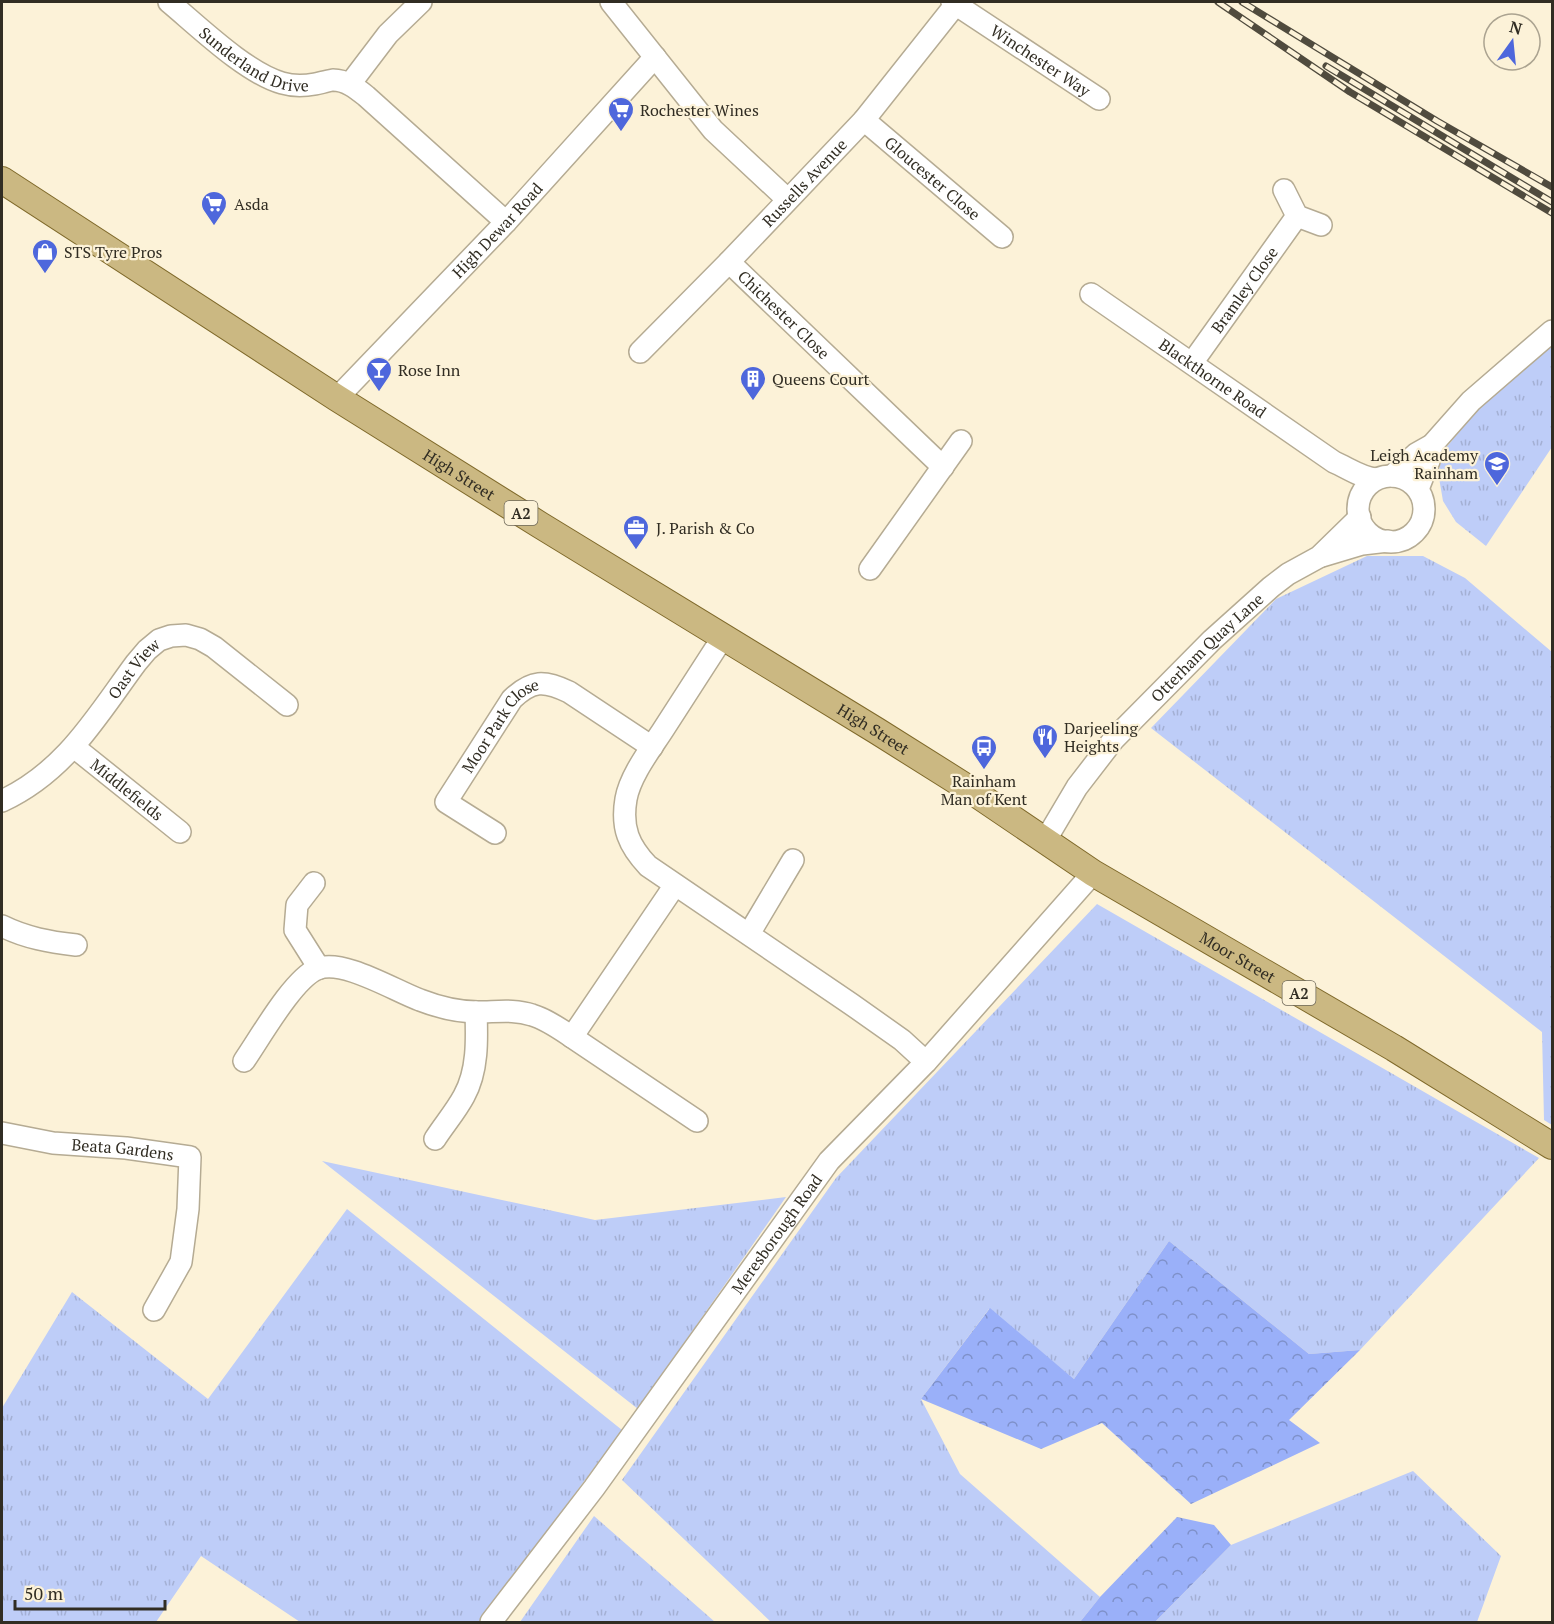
<svg xmlns="http://www.w3.org/2000/svg" width="1554" height="1624" viewBox="0 0 1554 1624" font-family="'PT Serif',serif">
<style>
.grass{fill:url(#grass-tufts)}
.forest{fill:url(#forest-crowns)}
.lines{fill:none;stroke-linecap:round;stroke-linejoin:round}
.minor-casing{stroke:#b5ab93;stroke-width:24}
.major-casing{stroke:#7f692a;stroke-width:28}
.minor{stroke:#fff;stroke-width:21}
.major{stroke:#cbb882;stroke-width:26}
.rail-casing{stroke:#504b3e;stroke-width:7}
.rail{stroke:#fcf2d8;stroke-width:4.5;stroke-dasharray:14;stroke-linecap:butt}
.labels{text-anchor:middle;dominant-baseline:central;stroke-width:4.5;stroke-linejoin:round;paint-order:stroke}
.shield{fill:#fcf2d8;stroke:#6e6859;stroke-width:1.5}
.shield-label{font-size:15px;font-weight:bold;fill:#312d23}
.street-label{font-size:16px;fill:#312d23;stroke:#fcf2d8}
.poi-label{font-size:16px;fill:#312d23;stroke:#fcf2d8;text-anchor:start}
</style>
<defs>
<pattern id="grass-tufts" width="24" height="20" patternUnits="userSpaceOnUse" patternTransform="scale(1.5)"><rect width="24" height="20" fill="#becdf8"/><path d="M3 7l-1-3M5 7V3M7 7l1-3M15 17l-1-3M17 17v-4M19 17l1-3" fill="none" stroke="#a4b0d4"/></pattern>
<pattern id="forest-crowns" width="20" height="18" patternUnits="userSpaceOnUse" patternTransform="scale(1.5)"><rect width="20" height="18" fill="#9ab0f9"/><path d="M2 6a3 3 0 1 1 6 0M12 15a3 3 0 1 1 6 0" fill="none" stroke="#7e90c9"/></pattern>
</defs>
<rect width="100%" height="100%" fill="#fcf2d8"/>
<path class="grass" d="M 1552,342 L 1552,447 L 1486,546 L 1456,522 L 1443,501 L 1438,472 L 1445,449 L 1489,395 Z
M 1367,556 L 1423,556 L 1465,578 L 1552,652 L 1552,1125 L 1544,1120 L 1542,1032 L 1151,728 L 1276,599 Z
M 1097,904 L 1539,1158 L 1360,1350 L 1309,1354 L 1169,1241 L 1074,1379 L 989,1309 L 921,1399 L 960,1474 L 1100,1597 L 1080,1622 L 771,1622 L 622,1480 L 836,1178 Z
M 322,1161 L 595,1220 L 786,1197 L 638,1409 Z
M 347,1209 L 622,1430 L 480,1622 L 300,1622 L 201,1556 L 156,1622 L 2,1622 L 2,1408 L 72,1292 L 208,1399 Z
M 1413,1471 L 1501,1556 L 1477,1622 L 1155,1622 L 1231,1545 Z
M 594,1516 L 715,1622 L 520,1622 Z"/>
<path class="forest" d="M 1169,1241 L 1309,1354 L 1360,1350 L 1289,1420 L 1320,1443 L 1191,1504 L 1102,1423 L 1041,1449 L 921,1399 L 990,1308 L 1074,1379 Z
M 1177,1517 L 1214,1525 L 1231,1545 L 1155,1622 L 1080,1622 L 1100,1597 Z"/>
<g class="lines">
<defs>
<g id="minor">
<path id="s1" d="M 169,2 C 198,26 246,73 282,83 C 292,86 304,86 315,84 C 320,83 327,81 333,80 C 346,80 356,88 366,96 L 506,222"/>
<path d="M 611,2 L 713,130 L 787,199"/>
<path id="s2" d="M 952,2 L 1099,99"/>
<path d="M 350,84 L 388,34 L 421,2"/>
<path id="s3" d="M 864,120 L 1002,237"/>
<path d="M 1284,190 L 1297,216 L 1321,225"/>
<path id="s4" d="M 729,262 L 943,467"/>
<path id="s5" d="M 1091,294 L 1334,462 C 1348,468 1362,478 1376,479"/>
<path id="s6" d="M 640,352 L 729,262 L 864,120 L 956,4"/>
<path id="s7" d="M 1192,363 L 1297,216"/>
<path id="s8" d="M 337,398 L 506,222 L 655,57"/>
<path d="M 1392,476 L 1416,454 L 1432,445 L 1471,401 L 1552,331"/>
<circle cx="1391" cy="509" r="33"/>
<path d="M 1418,489 L 1429,461 L 1432,445"/>
<path d="M 1322,556 L 1362,544 L 1388,541"/>
<path d="M 870,569 L 961,441"/>
<path d="M 723,637 C 703,668 683,699 663,730 C 650,750 630,776 626,799 C 621,828 629,846 648,866 L 851,1004 L 902,1040 L 926,1062"/>
<path id="s9" d="M 74,747 L 180,832"/>
<path id="s10" d="M 2,801 C 66,771 96,717 136,663 L 147,650 L 159,640 L 171,636 L 186,635 L 200,639 L 214,647 L 287,705"/>
<path id="s11" d="M 495,833 L 446,802 L 512,699 C 532,680 544,680 569,692 L 652,747"/>
<path id="s12" d="M 1045,841 L 1077,787 L 1114,739 L 1212,640 L 1271,587 L 1288,574 L 1319,557 L 1360,517"/>
<path d="M 314,883 L 297,905 L 295,930 L 319,968"/>
<path d="M 2,926 C 26,938 50,942 76,945"/>
<path d="M 749,934 L 793,860"/>
<path d="M 572,1037 L 697,1121"/>
<path d="M 244,1061 C 260,1038 293,979 317,969 C 342,958 395,991 420,1000 C 438,1007 458,1012 478,1012 C 496,1012 515,1009 532,1015 C 546,1019 560,1029 572,1037 L 675,885"/>
<path id="s13" d="M 2,1133 L 53,1143 L 126,1148 L 190,1157 L 188,1209 L 181,1262 L 154,1310"/>
<path d="M 435,1139 C 444,1125 456,1111 464,1096 C 478,1071 477,1039 476,1012"/>
<path id="s14" d="M 491,1622 L 594,1488 L 829,1161 L 926,1062 L 1093,873"/>
</g>
<g id="major">
<path id="s15" d="M 2,180 L 337,398 L 540,525 L 877,731 L 966,787 L 1093,873 L 1394,1048 L 1552,1146"/>
</g>
</defs>
<use href="#minor" class="minor-casing"/>
<use href="#major" class="major-casing"/>
<use href="#minor" class="minor"/>
<use href="#major" class="major"/>
<defs>
<path id="rail" d="M 1218,2 L 1350,92 L 1552,213
M 1242,2 L 1437,121 L 1552,187
M 1326,66 L 1552,202"/>
</defs>
<use href="#rail" class="rail-casing"/>
<use href="#rail" class="rail"/>
</g>
<defs>
<symbol id="supermarket-pin" viewBox="-11 -11 22 30"><path d="M0 17L-7.5 6A9.5 9.5 0 1 1 7.5 6Z" fill="#4e67dc" stroke="#fcf2d8"/><path d="M-6-5.5h2.5l.6 2H6L4.5 2H-2.5L-4.4-4H-6ZM-1.5 3.2a1.3 1.3 0 1 0 .1 0ZM3 3.2a1.3 1.3 0 1 0 .1 0Z" fill="#fff"/></symbol>
<symbol id="shop-pin" viewBox="-11 -11 22 30"><path d="M0 17L-7.5 6A9.5 9.5 0 1 1 7.5 6Z" fill="#4e67dc" stroke="#fcf2d8"/><path d="M-5-2.5h2.3a2.7 3.5 0 0 1 5.4 0H5L5.5 6h-11ZM-1.5-2.5h3a1.5 2.3 0 0 0-3 0Z" fill="#fff"/></symbol>
<symbol id="bar-pin" viewBox="-11 -11 22 30"><path d="M0 17L-7.5 6A9.5 9.5 0 1 1 7.5 6Z" fill="#4e67dc" stroke="#fcf2d8"/><path d="M-6-5H6L.8 .8V4.5H3.5V6h-7V4.5H-.8V.8Z" fill="#fff"/></symbol>
<symbol id="building-pin" viewBox="-11 -11 22 30"><path d="M0 17L-7.5 6A9.5 9.5 0 1 1 7.5 6Z" fill="#4e67dc" stroke="#fcf2d8"/><path d="M-4-6H4V6H1V3H-1V6H-4ZM-2.5-4.3h1.7v1.8h-1.7ZM.8-4.3h1.7v1.8H.8ZM-2.5-1h1.7V.8h-1.7ZM.8-1h1.7V.8H.8Z" fill="#fff"/></symbol>
<symbol id="school-pin" viewBox="-11 -11 22 30"><path d="M0 17L-7.5 6A9.5 9.5 0 1 1 7.5 6Z" fill="#4e67dc" stroke="#fcf2d8"/><path d="M0-5L7-2L0 1L-7-2ZM-4 1L0 2.5L4 1V4Q0 6-4 4Z" fill="#fff"/></symbol>
<symbol id="office-pin" viewBox="-11 -11 22 30"><path d="M0 17L-7.5 6A9.5 9.5 0 1 1 7.5 6Z" fill="#4e67dc" stroke="#fcf2d8"/><path d="M-6-3h4V-5.5h4V-3h4V5H-6ZM-1-4.5V-3h2v-1.5ZM-6 0V1H6V0Z" fill="#fff"/></symbol>
<symbol id="restaurant-pin" viewBox="-11 -11 22 30"><path d="M0 17L-7.5 6A9.5 9.5 0 1 1 7.5 6Z" fill="#4e67dc" stroke="#fcf2d8"/><path d="M-5-6h1v4h1v-4h1v4h1v-4h1v5L-1.5 .5V6h-2V.5L-5-1ZM5-6V6H3V1.5H1.5Q1.5-4 5-6Z" fill="#fff"/></symbol>
<symbol id="bus-pin" viewBox="-11 -11 22 30"><path d="M0 17L-7.5 6A9.5 9.5 0 1 1 7.5 6Z" fill="#4e67dc" stroke="#fcf2d8"/><path d="M-5-6H5V4H4V6H2V4H-2V6H-4V4H-5ZM-3.5-4V0h7V-4ZM-3.5 1.2v1.5H-2V1.2ZM2 1.2v1.5H3.5V1.2Z" fill="#fff"/></symbol>
</defs>
<g fill-rule="evenodd">
<use href="#supermarket-pin" x="606" y="95" width="30" height="40"/>
<use href="#supermarket-pin" x="199" y="189" width="30" height="40"/>
<use href="#shop-pin" x="30" y="237" width="30" height="40"/>
<use href="#bar-pin" x="364" y="355" width="30" height="40"/>
<use href="#building-pin" x="738" y="364" width="30" height="40"/>
<use href="#school-pin" x="1482" y="449" width="30" height="40"/>
<use href="#office-pin" x="621" y="513" width="30" height="40"/>
<use href="#restaurant-pin" x="1030" y="722" width="30" height="40"/>
<use href="#bus-pin" x="969" y="733" width="30" height="40"/>
</g>
<g class="labels">
<g class="shield">
<rect x="504.5" y="501" width="33" height="24" rx="4.5"/>
<rect x="1282.5" y="981" width="33" height="24" rx="4.5"/>
</g>
<g class="shield-label">
<text x="521" y="513">A2</text>
<text x="1299" y="993">A2</text>
</g>
<g class="street-label">
<text stroke="none"><textPath href="#s1" startOffset="105">Sunderland Drive</textPath></text>
<text stroke="none"><textPath href="#s2" startOffset="106">Winchester Way</textPath></text>
<text stroke="none"><textPath href="#s3" startOffset="90">Gloucester Close</textPath></text>
<text stroke="none"><textPath href="#s6" startOffset="236">Russells Avenue</textPath></text>
<text stroke="none"><textPath href="#s8" startOffset="232">High Dewar Road</textPath></text>
<text stroke="none"><textPath href="#s7" startOffset="90">Bramley Close</textPath></text>
<text stroke="none"><textPath href="#s4" startOffset="76">Chichester Close</textPath></text>
<text stroke="none"><textPath href="#s5" startOffset="148">Blackthorne Road</textPath></text>
<text stroke="none"><textPath href="#s15" startOffset="544">High Street</textPath></text>
<text stroke="none"><textPath href="#s12" startOffset="254">Otterham Quay Lane</textPath></text>
<text stroke="none"><textPath href="#s10" startOffset="189">Oast View</textPath></text>
<text stroke="none"><textPath href="#s15" startOffset="1030">High Street</textPath></text>
<text stroke="none"><textPath href="#s11" startOffset="153">Moor Park Close</textPath></text>
<text stroke="none"><textPath href="#s9" startOffset="68">Middlefields</textPath></text>
<text stroke="none"><textPath href="#s15" startOffset="1460">Moor Street</textPath></text>
<text stroke="none"><textPath href="#s13" startOffset="122">Beata Gardens</textPath></text>
<text stroke="none"><textPath href="#s14" startOffset="482">Meresborough Road</textPath></text>
</g>
<g class="poi-label">
<text x="640" y="110">Rochester Wines</text>
<text x="234" y="204">Asda</text>
<text x="64" y="252">STS Tyre Pros</text>
<text x="398" y="370">Rose Inn</text>
<text x="772" y="379">Queens Court</text>
<text x="1478" y="455" text-anchor="end">Leigh Academy<tspan x="1478" dy="18">Rainham</tspan></text>
<text x="656" y="528">J. Parish &amp; Co</text>
<text x="1064" y="728">Darjeeling<tspan x="1064" dy="18">Heights</tspan></text>
<text x="984" y="781" text-anchor="middle">Rainham<tspan x="984" dy="18">Man of Kent</tspan></text>
</g>
</g>
<rect width="1554" height="1624" fill="none" stroke="#312d23" stroke-width="6"/>
<g transform="translate(1512 42) rotate(15)"><circle r="28" fill="#fcf2d8" stroke="#aba390" stroke-width="1.5"/>
<path d="M0-4.5L10 22L0 15L-10 22Z" fill="#4e67dc"/>
<text y="-9" font-size="16" font-weight="bold" text-anchor="middle" fill="#312d23">N</text>
</g>
<path d="M15 1600v9h150v-9" fill="none" stroke="#312d23" stroke-width="3"/>
<text x="24" y="1600" font-size="18" fill="#312d23" stroke="#fcf2d8" stroke-width="4.5" paint-order="stroke">50 m</text>
</svg>
